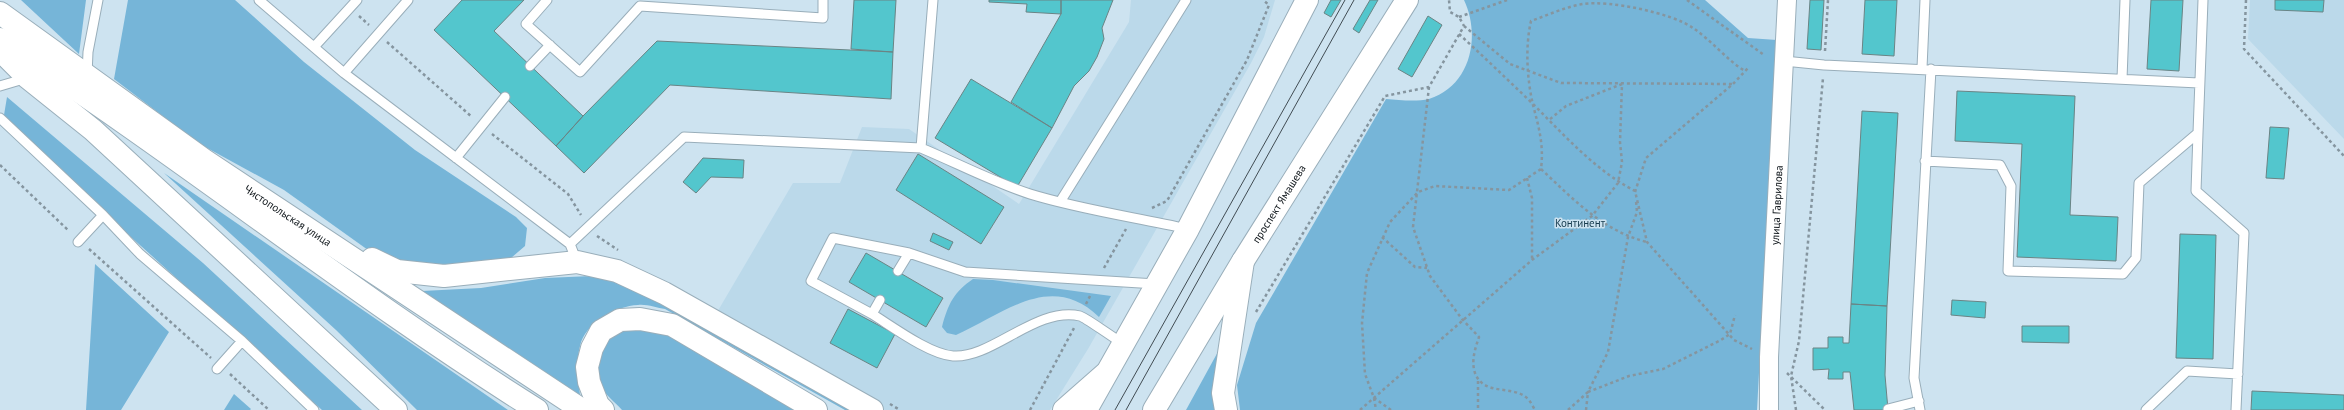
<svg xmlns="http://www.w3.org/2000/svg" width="2344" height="410" viewBox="0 0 2344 410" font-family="'PT Sans',sans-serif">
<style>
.built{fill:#bbd9ea}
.green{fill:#76b5d8}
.building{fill:#53c6cd;stroke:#6a8485}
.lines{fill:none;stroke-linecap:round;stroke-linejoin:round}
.lane-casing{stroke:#99aeba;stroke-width:11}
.street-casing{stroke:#99aeba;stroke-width:20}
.secondary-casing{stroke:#99aeba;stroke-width:24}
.primary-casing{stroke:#99aeba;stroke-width:24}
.path{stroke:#85959f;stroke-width:2.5;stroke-dasharray:3 3;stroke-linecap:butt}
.lane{stroke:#fff;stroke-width:9}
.street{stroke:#fff;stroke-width:18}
.secondary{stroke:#fff;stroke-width:22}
.primary{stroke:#fff;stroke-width:22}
.tram{stroke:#414c53;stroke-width:1}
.labels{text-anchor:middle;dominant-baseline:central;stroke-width:3;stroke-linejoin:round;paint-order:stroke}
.street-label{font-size:11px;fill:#0d1419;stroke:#cde3f0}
.park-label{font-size:11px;fill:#173c4f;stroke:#cde3f0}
</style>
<rect width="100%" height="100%" fill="#cde3f0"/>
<path class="built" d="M 1131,0 L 1275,0 L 1264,37 L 1251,63 L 1088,349 L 1050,410 L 885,410 L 716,314 L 793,183 L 840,183 L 862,127 L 909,129 L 1019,204 L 1129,22 Z
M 2250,0 L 2344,0 L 2344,139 L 2248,39 Z"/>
<path class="green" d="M 21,0 L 86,0 L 79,54 Z
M 128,0 L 235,0 L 304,62 L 415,150 L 516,217 L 527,228 L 525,246 L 511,258 L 442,267 L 404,265 L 368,250 L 284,190 L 198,143 L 114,79 Z
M 1464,0 L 1705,0 L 1748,38 L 1777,40 L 1757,410 L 1240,410 L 1237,385 L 1256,323 L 1386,99 C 1399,100 1416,102 1429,99 C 1471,86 1481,36 1464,0 Z
M 7,97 L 203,263 L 362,410 L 322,410 L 3,121 Z
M 164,173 L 508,410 L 417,410 L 336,330 Z
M 95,264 L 169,332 L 121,410 L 86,410 Z
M 592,276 L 625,284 L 855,410 L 845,410 L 665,309 C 657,308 647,304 638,305 C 616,306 585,323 580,346 C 576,362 578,379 580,395 L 422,291 L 481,288 L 545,278 Z
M 973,279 L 993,280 L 1111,296 L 1099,317 C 1051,271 1005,313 956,335 L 947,333 L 942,327 C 948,304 954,292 973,279 Z
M 623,329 L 670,331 L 802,410 L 622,410 C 616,403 605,395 601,386 C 593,364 603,339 623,329 Z
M 1225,339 L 1215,410 L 1186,410 Z
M 234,394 L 251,409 L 250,410 L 224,410 Z"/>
<path class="building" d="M 462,0 L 524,0 L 494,31 L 583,116 L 556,146 L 434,30 Z
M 854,0 L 896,0 L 893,52 L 851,49 Z
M 989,0 L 1061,0 L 1061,14 L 1026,12 L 1027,4 L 989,2 Z
M 1061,0 L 1113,0 L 1102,28 L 1104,39 L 1097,57 L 1089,71 L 1074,86 L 1052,128 L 1011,102 L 1061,14 Z
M 1331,0 L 1341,0 L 1331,17 L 1324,13 Z
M 1370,0 L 1378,0 L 1359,33 L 1353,29 Z
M 1810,0 L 1824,0 L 1821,50 L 1807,49 Z
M 1865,0 L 1897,0 L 1894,56 L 1862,54 Z
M 2151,0 L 2183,0 L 2179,71 L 2147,69 Z
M 2275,0 L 2324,0 L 2323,12 L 2275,10 Z
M 1428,16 L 1442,25 L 1412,77 L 1398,69 Z
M 657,41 L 893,52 L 891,99 L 670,85 L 584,173 L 556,146 L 583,116 Z
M 971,79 L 1052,128 L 1017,187 L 935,138 Z
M 1957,91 L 2075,96 L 2070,215 L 2118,217 L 2116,261 L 2017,257 L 2022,144 L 1955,141 Z
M 1862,111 L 1898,113 L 1887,306 L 1851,304 Z
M 2270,127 L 2289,128 L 2284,179 L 2266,178 Z
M 918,154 L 1004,207 L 981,244 L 896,190 Z
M 703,158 L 744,160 L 743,178 L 711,177 L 696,193 L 683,182 Z
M 933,233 L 953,242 L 949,250 L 930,241 Z
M 2180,234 L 2216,235 L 2213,359 L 2176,358 Z
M 866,253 L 943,298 L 926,327 L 849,282 Z
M 1952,300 L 1986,302 L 1985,318 L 1951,315 Z
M 1851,304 L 1887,306 L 1885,375 L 1888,410 L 1854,410 L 1850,372 L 1843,372 L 1843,379 L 1828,379 L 1829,369 L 1813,370 L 1813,348 L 1828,348 L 1828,337 L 1843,337 L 1843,343 L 1849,343 Z
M 848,309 L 895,334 L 877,368 L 830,343 Z
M 2022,326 L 2069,326 L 2069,343 L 2022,342 Z
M 2252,391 L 2344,395 L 2344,410 L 2251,410 Z"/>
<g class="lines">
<defs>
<path id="lane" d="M 259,0 L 344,73 L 570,244 L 577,262
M 547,0 L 526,24 L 580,72 L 640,6 L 823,18 L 823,0
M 933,0 L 921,148 C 957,163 993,182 1030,194 C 1082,210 1135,217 1188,229
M 314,47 L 357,0
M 1784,61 L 1824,65 L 2199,83
M 530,66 L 550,45
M 1922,68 L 1925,0
M 344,73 L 408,0
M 87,75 L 88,52 L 98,0
M 2122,79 L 2125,0
M 0,86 L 27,78
M 0,118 L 103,215 L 140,254 L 242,341 L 314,410
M 2198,133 L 2196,191 L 2244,233 L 2236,410
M 456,158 L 505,97
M 1925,161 L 2000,165 L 2011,186 L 2008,271 L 2123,274 L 2136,258 L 2139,183 L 2198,133 L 2203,0
M 1060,202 L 1186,0
M 78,242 L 103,215
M 570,244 L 684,137 L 921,148
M 898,271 L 909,253 L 965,272 L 1156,284
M 880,300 L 872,314 C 893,327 929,354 953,356 C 992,359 1036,306 1080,316 C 1084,317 1116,339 1123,344
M 872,314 L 811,281 L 833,238 L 909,253
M 217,369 L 242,341
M 1888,409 L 1919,401
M 1920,410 L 1914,378 L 1931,69
M 2146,410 L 2187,371 L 2238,374"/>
<g id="street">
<path id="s1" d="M 1769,410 L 1769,357 L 1787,0"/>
</g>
<g id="secondary">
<path id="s2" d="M 0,13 L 204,160 L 582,410"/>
<path d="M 0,39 C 183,157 353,295 537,410"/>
<path d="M 0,50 L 28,78 L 93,130 L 396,410"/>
<path d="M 372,259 L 397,271 L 444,276 L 577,262 L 617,271 L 664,293 L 872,410"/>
<path d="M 603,410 L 598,405 L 589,382 L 587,367 L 592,348 L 601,331 L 620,320 L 640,319 L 672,325 L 816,410"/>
<path d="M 1064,410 L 1105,374"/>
<path d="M 1226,410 L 1223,393 L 1243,261"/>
</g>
<g id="primary">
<path d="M 1086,410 L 1188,229 L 1307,0"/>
<path id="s3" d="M 1154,410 L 1243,261 L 1407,0"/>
</g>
</defs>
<use href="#lane" class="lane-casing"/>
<use href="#street" class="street-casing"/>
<use href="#secondary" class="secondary-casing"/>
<use href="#primary" class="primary-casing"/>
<path class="path" d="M 1687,0 L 1764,55
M 2246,0 L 2244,49 L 2344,156
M 359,16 L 369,25
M 1459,17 L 1507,0
M 1464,26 L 1510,64 L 1561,83 L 1733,84
M 1459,34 C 1484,57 1509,81 1534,105 C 1565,136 1595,170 1635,191 L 1647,242 L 1734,340 L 1752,349
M 387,42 L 472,117
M 1825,51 L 1828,0
M 1429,87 L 1413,227 L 1430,276 L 1462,319 L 1479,337 C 1475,349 1471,361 1475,373 C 1484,397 1513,384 1528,399 C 1531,402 1533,407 1535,410
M 492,134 L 568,194 L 581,215
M 0,165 L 69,231
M 1541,169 C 1573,199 1603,231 1647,242
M 1527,178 L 1532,198 L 1532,260
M 1635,192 L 1646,158 L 1733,84 L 1749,67
M 1152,208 L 1167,201 L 1247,60 L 1269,5 L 1263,0
M 597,236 L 618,250
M 1382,237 L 1415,267 L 1427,268
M 89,249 L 211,358
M 1104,268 L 1126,229
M 1086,304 L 1091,294
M 1256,312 L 1385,96 L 1429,87 L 1464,26 L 1459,17 L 1450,12 L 1449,0
M 1787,373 L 1825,410
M 230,374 L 269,410
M 1478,381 L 1478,410
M 1374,398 L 1376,410
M 890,404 L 900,410
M 1030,410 L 1074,328
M 1360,410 L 1532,260 L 1592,216 L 1618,183 L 1622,162 L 1620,142 L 1622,84 L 1566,106 L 1549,120
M 1391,410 L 1374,398 L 1365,374 L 1362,323 L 1367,273 L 1390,222 L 1418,192 L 1435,186 L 1509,190 L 1541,169 C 1544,145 1539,128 1533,105 C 1527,79 1525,47 1531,21 C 1548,15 1565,7 1583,4 C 1609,0 1672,13 1693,28 C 1711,40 1728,61 1745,71
M 1568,410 L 1588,392 L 1608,352 L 1628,237 L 1637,212 L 1636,201
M 1586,410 L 1588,392 L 1629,376 L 1663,369 L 1721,340 L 1730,334 L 1735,315
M 1796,410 L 1791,376 L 1799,341 L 1823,78"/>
<use href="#lane" class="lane"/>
<use href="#street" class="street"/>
<use href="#secondary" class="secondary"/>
<use href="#primary" class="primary"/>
<path class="tram" d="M 1115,410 L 1345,0
M 1126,410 L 1354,0"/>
</g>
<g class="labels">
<g class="street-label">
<text stroke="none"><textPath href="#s3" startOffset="241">проспект Ямашева</textPath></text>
<text stroke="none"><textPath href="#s1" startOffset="205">улица Гаврилова</textPath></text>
<text stroke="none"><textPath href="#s2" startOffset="352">Чистопольская улица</textPath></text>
</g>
<g class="park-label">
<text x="1580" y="223">Континент</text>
</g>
</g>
</svg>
